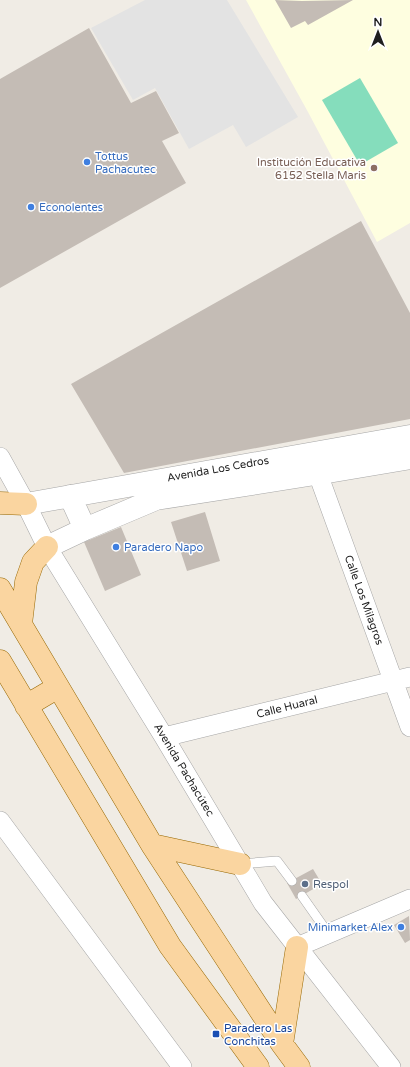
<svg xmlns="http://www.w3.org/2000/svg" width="410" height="1067" viewBox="0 0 410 1067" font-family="'Varela Round',sans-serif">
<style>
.education{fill:#fefee0}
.pitch{fill:#85ddbc}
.parking{fill:#e3e3e3}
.building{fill:#c4bcb5}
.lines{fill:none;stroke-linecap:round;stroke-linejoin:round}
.service-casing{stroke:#a6a6a6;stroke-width:10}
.minor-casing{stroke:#a6a6a6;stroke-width:20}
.tertiary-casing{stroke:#a6a6a6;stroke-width:23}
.primary-casing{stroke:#976803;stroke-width:23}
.service{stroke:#fff;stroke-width:9}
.minor{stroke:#fff;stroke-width:19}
.tertiary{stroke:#fff;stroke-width:22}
.primary{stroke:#fad5a0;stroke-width:22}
.shop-dot{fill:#3f7fe0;stroke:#fff;stroke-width:1.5}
.education-dot{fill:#8d6e63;stroke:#fff;stroke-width:1.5}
.service-dot{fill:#5c6f8a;stroke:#fff;stroke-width:1.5}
.transit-dot{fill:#1a4fb4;stroke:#fff;stroke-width:1.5}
.labels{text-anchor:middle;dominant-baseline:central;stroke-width:3;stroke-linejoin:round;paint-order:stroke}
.shop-label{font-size:11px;fill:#366cbe;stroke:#fff;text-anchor:start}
.education-label{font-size:11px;fill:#785e54;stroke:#fff;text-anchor:end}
.street-label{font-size:11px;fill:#1f1f1f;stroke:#fff}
.service-label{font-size:11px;fill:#4e5e75;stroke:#fff;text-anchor:start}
.transit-label{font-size:11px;fill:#164399;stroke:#fff;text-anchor:start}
</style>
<rect width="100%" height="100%" fill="#f0ece5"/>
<path class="education" d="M 246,0 L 410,0 L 410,223 L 377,242 L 308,112 Z"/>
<path class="pitch" d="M 360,78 L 398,143 L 360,165 L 322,100 Z"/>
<path class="parking" d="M 145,0 L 227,0 L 298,117 L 246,147 L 233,125 L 189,149 L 155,88 L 133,100 L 91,28 Z"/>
<path class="building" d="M 275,0 L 302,1 L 353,0 L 308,25 L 305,21 L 291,28 Z
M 89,28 L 131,103 L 156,91 L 179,133 L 162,141 L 186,183 L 0,288 L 0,79 Z
M 361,221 L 410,313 L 410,419 L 124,473 L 71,384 Z
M 205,512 L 220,561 L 187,571 L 171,522 Z
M 121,527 L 141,575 L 105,591 L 84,542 Z
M 313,869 L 322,884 L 296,899 L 287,883 Z
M 409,916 L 410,940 L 405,943 L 394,925 Z"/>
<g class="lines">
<defs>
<path id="service" d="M 240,864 L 277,861 L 292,881
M 302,896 L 328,933"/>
<path id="minor" d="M 0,457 L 26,504 L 47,547 L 164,737 L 263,903 L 391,1067
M 318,474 L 410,727
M 164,737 L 410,677
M 0,821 L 182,1067
M 297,947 L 410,899"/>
<path id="tertiary" d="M 70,496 L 85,529
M 26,504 L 410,436
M 47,547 L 85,529 L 156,499 L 334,471 L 410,458"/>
<path id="primary" d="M 0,503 L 26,504
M 0,589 L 152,845 L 282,1044 L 299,1067
M 21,624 L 26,582 L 33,562 L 47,547
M 0,661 L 170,946 L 258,1067
M 26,706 L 58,687
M 152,845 L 240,864
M 282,1044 L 297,947"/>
</defs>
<use href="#service" class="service-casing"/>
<use href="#minor" class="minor-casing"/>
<use href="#tertiary" class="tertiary-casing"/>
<use href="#primary" class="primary-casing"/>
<use href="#service" class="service"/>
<use href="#minor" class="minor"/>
<use href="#tertiary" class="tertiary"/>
<use href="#primary" class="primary"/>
</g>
<g class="shop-dot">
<circle cx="87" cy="162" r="4"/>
<circle cx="31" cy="207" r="4"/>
<circle cx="116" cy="547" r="4"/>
<circle cx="401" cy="927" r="4"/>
</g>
<circle class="education-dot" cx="374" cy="168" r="4"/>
<circle class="service-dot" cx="305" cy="884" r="4"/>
<rect class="transit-dot" x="212" y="1030" width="8" height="8" rx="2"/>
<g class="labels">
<g class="shop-label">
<text x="95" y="156">Tottus<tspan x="95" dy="13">Pachacutec</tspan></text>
<text x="39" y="207">Econolentes</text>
<text x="124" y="547">Paradero Napo</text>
<text x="393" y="927" text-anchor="end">Minimarket Alex</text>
</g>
<g class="education-label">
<text x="366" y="162">Institución Educativa<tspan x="366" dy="13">6152 Stella Maris</tspan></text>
</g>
<g class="street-label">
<text transform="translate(218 469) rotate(-10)">Avenida Los Cedros</text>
<text transform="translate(364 600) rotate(70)">Calle Los Milagros</text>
<text transform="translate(287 707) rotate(-14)">Calle Huaral</text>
<text transform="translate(184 770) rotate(59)">Avenida Pachacútec</text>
</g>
<g class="service-label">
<text x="313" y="884">Respol</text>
</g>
<g class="transit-label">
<text x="224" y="1028">Paradero Las<tspan x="224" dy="13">Conchitas</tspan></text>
</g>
</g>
<g transform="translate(378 32)" stroke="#ffffff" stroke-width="3" paint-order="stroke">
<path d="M0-3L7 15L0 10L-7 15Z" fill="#1f1f1f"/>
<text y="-6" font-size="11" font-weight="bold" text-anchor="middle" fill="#1f1f1f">N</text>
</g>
</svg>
